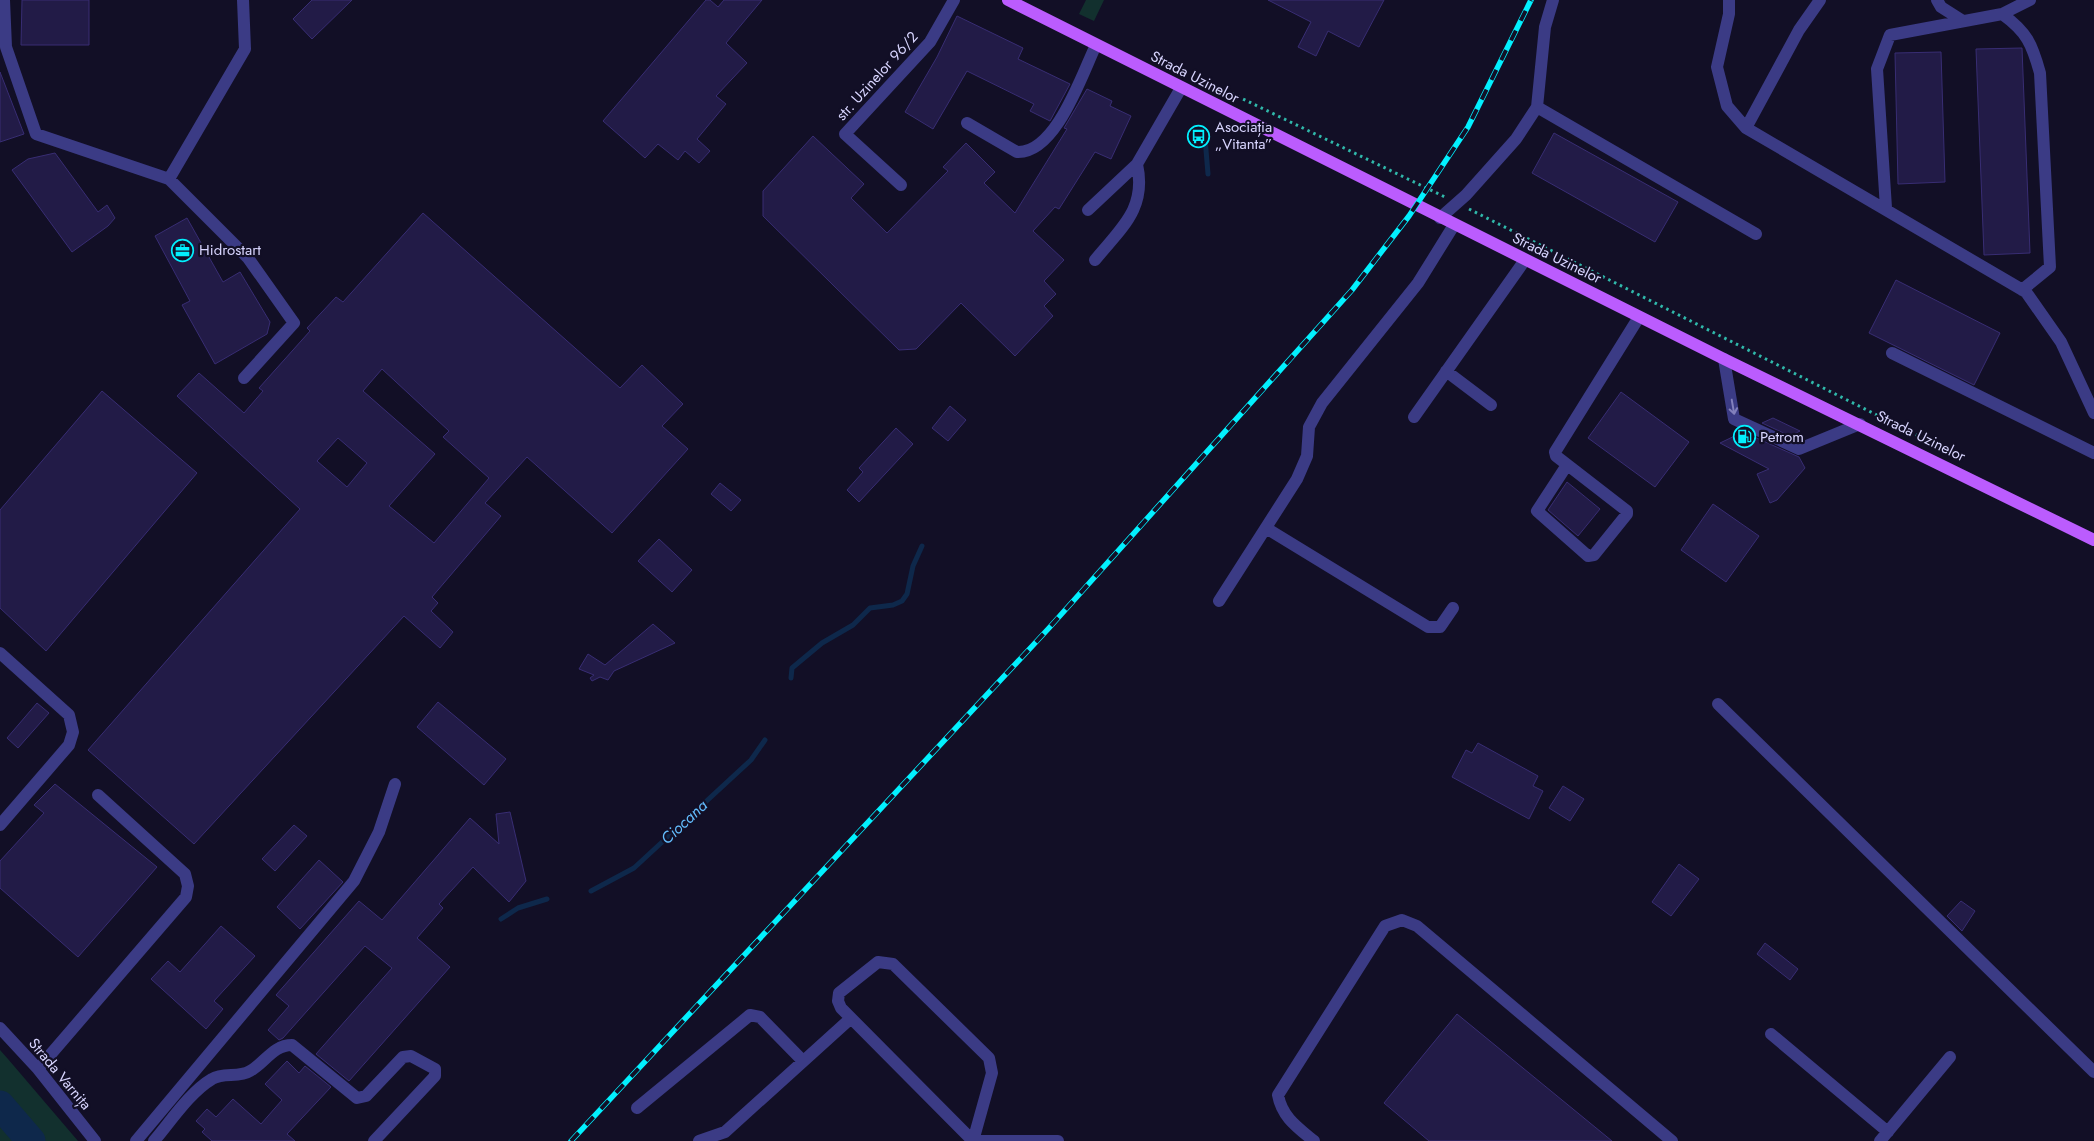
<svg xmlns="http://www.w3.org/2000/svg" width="2094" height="1141" viewBox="0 0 2094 1141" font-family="Jost,sans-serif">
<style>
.green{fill:#12302e}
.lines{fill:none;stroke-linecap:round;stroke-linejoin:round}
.stream{stroke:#0e284b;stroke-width:5}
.river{stroke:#0e284b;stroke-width:29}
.building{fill:#221b47;stroke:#382d73;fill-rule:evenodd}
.path{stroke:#30b8aa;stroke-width:3;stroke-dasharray:2.5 4;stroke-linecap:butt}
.minor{stroke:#3b3b85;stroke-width:12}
.major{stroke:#bb5cfe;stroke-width:12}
.rail-casing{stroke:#02f0fe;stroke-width:5.5}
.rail{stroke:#120f26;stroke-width:4;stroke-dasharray:11;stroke-linecap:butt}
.oneway{stroke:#8280bc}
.labels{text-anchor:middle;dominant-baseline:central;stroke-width:4.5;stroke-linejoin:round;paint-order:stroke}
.street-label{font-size:15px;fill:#d8d5ff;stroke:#120f26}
.poi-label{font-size:15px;fill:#d8d5ff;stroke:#120f26;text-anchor:start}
.water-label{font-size:16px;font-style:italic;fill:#63bdfe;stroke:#120f26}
</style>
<rect width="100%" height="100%" fill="#120f26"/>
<path class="green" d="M 1086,0 L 1104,0 L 1094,21 L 1079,14 Z
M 0,1050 L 8,1059 L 78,1141 L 0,1141 Z"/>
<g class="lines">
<path class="stream" d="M 1205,138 L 1208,174
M 791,678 L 792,668 L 822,643 L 853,625 L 870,608 L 893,605 L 902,601 L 907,594 L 913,566 L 922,546
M 591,891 L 634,868 L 751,760 L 765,740
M 501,919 L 518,908 L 547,899"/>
<path class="river" d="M 0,1105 L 31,1141"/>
</g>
<path class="building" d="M 22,0 L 89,0 L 89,45 L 21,45 Z
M 312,0 L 352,0 L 312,39 L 293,19 Z
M 706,0 L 710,0 L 718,7 L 724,0 L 762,0 L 726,43 L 747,63 L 716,96 L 726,104 L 697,139 L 710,151 L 699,163 L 685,151 L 678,160 L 658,144 L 645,158 L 603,121 Z
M 1268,0 L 1384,0 L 1359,47 L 1328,31 L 1316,56 L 1298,47 L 1311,22 Z
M 957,16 L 1023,48 L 1018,59 L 1070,84 L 1050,121 L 1030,111 L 1034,104 L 967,71 L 933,129 L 905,112 L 937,57 Z
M 2022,48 L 2030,253 L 1984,255 L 1976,49 Z
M 1941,52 L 1945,182 L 1898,184 L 1895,53 Z
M 0,72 L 24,134 L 0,142 Z
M 1087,89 L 1112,101 L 1110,106 L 1131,116 L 1111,159 L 1095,152 L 1059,209 L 1055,207 L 1033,231 L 1064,260 L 1044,281 L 1056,294 L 1044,306 L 1053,316 L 1015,356 L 961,303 L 916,349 L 899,350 L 763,216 L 763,191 L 813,136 L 864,184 L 851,198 L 887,233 L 948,171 L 943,167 L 966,143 L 995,172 L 984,183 L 1015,213 L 1067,129 L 1064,128 Z
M 1554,133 L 1678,202 L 1655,242 L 1532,173 Z
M 55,153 L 98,212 L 107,205 L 115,218 L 108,226 L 72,252 L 12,170 L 28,159 Z
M 423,213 L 620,388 L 642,365 L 683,404 L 662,426 L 688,449 L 612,533 L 527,457 L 485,503 L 501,516 L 432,597 L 438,603 L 431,611 L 453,632 L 440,648 L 404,616 L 194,844 L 88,750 L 300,509 L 177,396 L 199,373 L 244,413 L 263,391 L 259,388 L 310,331 L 307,328 L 336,297 L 343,302 ZM 382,369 L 449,431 L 443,437 L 489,478 L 434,543 L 389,506 L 435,454 L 363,391 ZM 338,438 L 367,463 L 347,487 L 317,461 Z
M 187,218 L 223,282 L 240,272 L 270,322 L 267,334 L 215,364 L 182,305 L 190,301 L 155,236 Z
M 1896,280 L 2000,333 L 1974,385 L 1869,333 Z
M 102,391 L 197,473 L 46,651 L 0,608 L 0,510 Z
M 1621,392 L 1689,442 L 1655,487 L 1588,438 Z
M 950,406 L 966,420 L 948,441 L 932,428 Z
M 1773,418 L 1800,431 L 1790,436 L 1762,423 Z
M 896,428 L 913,444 L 859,502 L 847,490 L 863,472 L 859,468 Z
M 1743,432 L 1799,457 L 1805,468 L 1777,500 L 1770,503 L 1757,474 L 1769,469 L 1720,443 Z
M 1567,482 L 1600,509 L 1578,536 L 1548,510 Z
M 720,483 L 741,500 L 731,511 L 711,494 Z
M 1713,504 L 1759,536 L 1726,582 L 1681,550 Z
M 659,539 L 692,570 L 672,592 L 638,561 Z
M 653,624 L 675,643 L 614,671 L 608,680 L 600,677 L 592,681 L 590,678 L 594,675 L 579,669 L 588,654 L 605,665 Z
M 438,702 L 506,759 L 484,785 L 417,727 Z
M 37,703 L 49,713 L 18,748 L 7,738 Z
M 1478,743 L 1538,776 L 1533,786 L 1543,791 L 1529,819 L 1452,777 L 1466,750 L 1472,753 Z
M 55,784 L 157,867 L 78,957 L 0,888 L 0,861 L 44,813 L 34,805 Z
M 1563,786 L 1584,799 L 1570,821 L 1549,808 Z
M 510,812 L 526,881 L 509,902 L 473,867 L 439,904 L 443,908 L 417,938 L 450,967 L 349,1081 L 316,1054 L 392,968 L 365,946 L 283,1038 L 279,1040 L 268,1030 L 289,1006 L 276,995 L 359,901 L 382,920 L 470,818 L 499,844 L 496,814 Z
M 294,825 L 307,836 L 275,871 L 262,859 Z
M 319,860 L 343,882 L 300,929 L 277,907 Z
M 1679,864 L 1699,879 L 1671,916 L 1652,902 Z
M 1961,901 L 1975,911 L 1962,931 L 1947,916 Z
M 221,926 L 255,956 L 214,1001 L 223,1009 L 206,1029 L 151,979 L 168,961 L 180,972 Z
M 1765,943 L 1798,969 L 1790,980 L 1757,954 Z
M 1457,1014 L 1612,1141 L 1429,1141 L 1384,1103 Z
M 287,1061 L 299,1073 L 305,1066 L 331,1087 L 287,1134 L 295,1141 L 212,1141 L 202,1132 L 205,1129 L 196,1121 L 207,1109 L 216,1117 L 233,1099 L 261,1124 L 282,1100 L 265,1084 Z"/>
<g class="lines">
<path class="path" d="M 1208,82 L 1445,197
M 1469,209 L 1952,453"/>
<path class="minor" d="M 4,0 L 6,47 L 36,134 L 169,179 L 248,258 L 294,323 L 244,378
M 1729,0 L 1729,14 L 1717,67 L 1727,106 L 1746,128 L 2026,292 L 2061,342 L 2094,413
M 1937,0 L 1941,7 L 1963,21
M 2002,14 L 2030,0
M 1537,107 L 1756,234
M 967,123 L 1017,152 C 1056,154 1082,74 1096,45
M 1746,128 L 1799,30 L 1820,0
M 169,179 L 245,49 L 243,0
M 901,185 L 845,134 L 930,42 L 954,0
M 1886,208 L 1877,69 L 1890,35 L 2002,14 C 2027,32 2032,44 2040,73 L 2050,267 L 2022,290
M 1088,210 L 1137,164 L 1181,88
M 1440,218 L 1466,195 L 1516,139 L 1537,107 L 1545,27 L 1553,0
M 1095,260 C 1121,228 1147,209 1137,164
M 1892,353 L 2094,453
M 1724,359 L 1734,419 L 1799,449 L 1860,424
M 1446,371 L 1491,405
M 1414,417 L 1525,260
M 1567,465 L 1537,511 L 1588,556 L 1594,555 L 1627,514 L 1627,511 L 1556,456 L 1555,452 L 1639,317
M 1266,528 L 1428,627 L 1440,627 L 1453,608
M 1219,601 L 1297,479 L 1307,456 L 1309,427 L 1322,403 L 1418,283 L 1454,225
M 0,653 L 69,715 L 73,732 L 69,745 L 0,825
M 1718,704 L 2094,1072
M 878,962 L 893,964 L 989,1058 L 992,1073 L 973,1141 L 841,1008 L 838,1001 L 839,993 Z
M 0,1028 L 38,1069 L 95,1141
M 1771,1034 L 1888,1132
M 38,1069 L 186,897 L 188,886 L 185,874 L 98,795
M 637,1108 L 750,1015 L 760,1017 L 803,1061
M 136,1141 L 354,881 L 379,832 L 395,784
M 154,1141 C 171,1121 190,1092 212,1079 C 223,1072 239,1078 250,1071 C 265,1063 273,1045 292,1045 L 357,1098 L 366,1096 L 403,1057 L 411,1056 L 435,1069 L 435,1076 L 374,1141
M 699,1141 L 725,1132 L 850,1019
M 975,1141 L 1058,1141
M 1314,1141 C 1297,1127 1282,1117 1278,1095 L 1385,926 L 1402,920 L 1417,926 L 1672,1141
M 1880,1141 L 1950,1057"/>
<path class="major" d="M 1008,0 L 1724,359 L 2094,540"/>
<defs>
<path id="rail" d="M 571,1141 L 1049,628 L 1352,290 L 1409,216 L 1468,127 L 1531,0"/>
</defs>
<use href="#rail" class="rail-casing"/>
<use href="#rail" class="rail"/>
</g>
<defs><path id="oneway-shaft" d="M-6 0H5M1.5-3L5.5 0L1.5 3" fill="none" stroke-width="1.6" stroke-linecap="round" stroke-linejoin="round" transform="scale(1.25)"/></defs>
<use class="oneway" href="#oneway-shaft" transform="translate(1733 407) rotate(80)"/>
<defs>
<symbol id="bus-ring" viewBox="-11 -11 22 22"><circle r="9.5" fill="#120f26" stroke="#02f0fe" stroke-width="1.5"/><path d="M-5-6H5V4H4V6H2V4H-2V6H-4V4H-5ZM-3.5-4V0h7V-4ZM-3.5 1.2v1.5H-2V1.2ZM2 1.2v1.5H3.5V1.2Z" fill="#02f0fe"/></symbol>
<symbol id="office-ring" viewBox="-11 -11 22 22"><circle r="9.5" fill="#120f26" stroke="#02f0fe" stroke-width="1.5"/><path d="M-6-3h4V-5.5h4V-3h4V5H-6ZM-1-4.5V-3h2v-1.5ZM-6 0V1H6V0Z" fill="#02f0fe"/></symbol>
<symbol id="fuel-ring" viewBox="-11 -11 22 22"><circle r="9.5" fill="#120f26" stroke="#02f0fe" stroke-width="1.5"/><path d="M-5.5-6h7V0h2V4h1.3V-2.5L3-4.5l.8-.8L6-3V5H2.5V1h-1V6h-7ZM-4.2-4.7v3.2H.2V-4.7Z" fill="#02f0fe"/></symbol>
</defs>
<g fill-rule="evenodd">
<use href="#bus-ring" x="1186" y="124" width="25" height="25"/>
<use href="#office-ring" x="170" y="238" width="25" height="25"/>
<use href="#fuel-ring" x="1732" y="424" width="25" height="25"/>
</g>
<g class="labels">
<g class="street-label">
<text transform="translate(877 76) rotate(-48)">str. Uzinelor 96/2</text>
<text transform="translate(1195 77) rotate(27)">Strada Uzinelor</text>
<text transform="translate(1557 258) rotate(26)">Strada Uzinelor</text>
<text transform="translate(1921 436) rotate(26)">Strada Uzinelor</text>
<text transform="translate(60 1074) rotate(50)">Strada Varnița</text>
</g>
<g class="poi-label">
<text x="1215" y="127">Asociația<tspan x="1215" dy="17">„Vitanta”</tspan></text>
<text x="199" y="250">Hidrostart</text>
<text x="1760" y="437">Petrom</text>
</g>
<g class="water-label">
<text transform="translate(684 822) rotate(-43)">Ciocana</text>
</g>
</g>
</svg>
